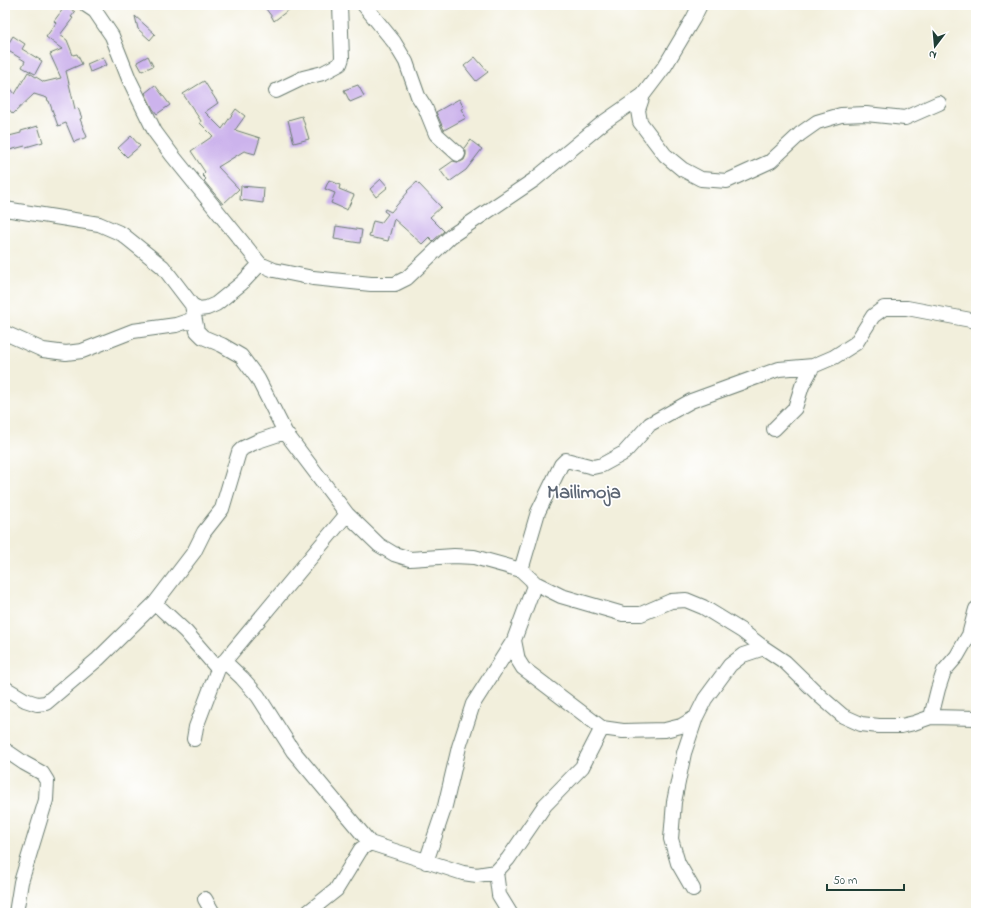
<svg xmlns="http://www.w3.org/2000/svg" width="981" height="918" viewBox="0 0 981 918" font-family="'Indie Flower',sans-serif">
<style>
.building{fill:#ccb3ec}
.lines{fill:none;stroke-linecap:round;stroke-linejoin:round}
.minor-casing{stroke:#697b6f;stroke-width:16}
.minor{stroke:#fff;stroke-width:14}
.labels{text-anchor:middle;dominant-baseline:central;stroke-width:3.5;stroke-linejoin:round;paint-order:stroke}
.quarter-label{font-size:20px;font-weight:bold;fill:#5c6674;stroke:#fff}
</style>
<rect width="100%" height="100%" fill="#fff"/>
<filter id="ink" filterUnits="userSpaceOnUse"><feTurbulence type="fractalNoise" baseFrequency=".025" numOctaves="2"/><feDisplacementMap in="SourceGraphic" scale="8" xChannelSelector="R" yChannelSelector="G"/><feConvolveMatrix kernelMatrix="1 2 1 2 8 2 1 2 1" color-interpolation-filters="sRGB"/></filter>
<filter id="wash" filterUnits="userSpaceOnUse"><feTurbulence type="fractalNoise" baseFrequency=".012" numOctaves="4" result="noise"/><feDisplacementMap in="SourceGraphic" scale="16" xChannelSelector="R" yChannelSelector="G"/><feGaussianBlur stdDeviation="0.9" result="paint"/><feColorMatrix in="noise" values="0 0 0 0 0 0 0 0 0 0 0 0 0 0 0 0 0 1.4 0 .05"/><feComposite in="paint" operator="in"/></filter>
<g filter="url(#wash)">
<rect width="100%" height="100%" fill="#f2efdc"/>
<g id="blocks">
<path class="building" d="M 66,5 L 75,12 L 71,17 L 73,18 L 60,35 L 67,40 L 73,55 L 77,54 L 82,64 L 66,71 L 75,109 L 78,108 L 82,118 L 80,119 L 87,137 L 74,142 L 66,123 L 58,126 L 49,101 L 48,101 L 47,98 L 34,94 L 13,114 L 5,105 L 5,94 L 11,89 L 15,94 L 28,72 L 44,82 L 61,78 L 50,54 L 62,49 L 46,37 L 56,23 L 54,21 Z
M 263,5 L 295,5 L 274,21 L 272,17 Z
M 135,16 L 155,34 L 150,40 L 138,29 Z
M 13,36 L 25,44 L 22,49 L 42,61 L 35,74 L 22,67 L 25,61 L 5,49 Z
M 148,56 L 153,66 L 142,71 L 137,62 Z
M 103,57 L 107,65 L 90,72 L 87,64 Z
M 475,57 L 488,72 L 476,81 L 464,66 Z
M 204,81 L 218,103 L 205,112 L 222,129 L 236,109 L 245,116 L 235,130 L 260,138 L 255,154 L 244,151 L 218,167 L 239,189 L 223,204 L 204,181 L 206,179 L 202,175 L 205,172 L 191,151 L 213,136 L 200,123 L 201,121 L 183,94 Z
M 155,85 L 170,105 L 157,114 L 153,109 L 145,93 Z
M 358,85 L 364,96 L 350,102 L 344,90 Z
M 459,99 L 464,108 L 461,109 L 466,118 L 444,130 L 436,112 Z
M 302,116 L 309,139 L 294,143 L 288,120 Z
M 38,126 L 43,142 L 26,147 L 25,146 L 6,151 L 5,146 L 5,137 L 21,133 L 21,131 Z
M 131,136 L 140,146 L 127,157 L 118,148 Z
M 470,140 L 482,149 L 466,170 L 449,182 L 440,170 L 453,161 L 457,162 L 460,162 L 464,160 L 466,155 L 466,151 L 464,148 Z
M 381,179 L 388,187 L 376,197 L 370,189 Z
M 329,180 L 340,185 L 339,189 L 354,195 L 347,210 L 331,203 L 335,193 L 325,189 Z
M 417,182 L 441,207 L 430,217 L 444,231 L 433,241 L 429,237 L 422,244 L 394,219 L 388,241 L 369,237 L 373,221 L 381,223 L 388,214 L 384,211 L 385,209 L 391,212 L 408,192 L 407,191 Z
M 241,186 L 264,188 L 263,203 L 240,200 Z
M 336,226 L 362,230 L 360,243 L 334,239 Z"/>
</g>
</g>
<g filter="url(#ink)">
<use href="#blocks" fill-opacity="0" stroke="#697b6f" stroke-width="1"/>
<g class="lines">
<defs>
<path id="minor" d="M 86,5 L 95,11 L 112,36 L 129,79 L 155,132 L 172,155 L 260,264 L 274,270 L 313,278 L 371,284 L 395,284 L 407,278 L 451,236 L 534,180 L 604,122 L 643,95 L 665,66 L 693,19 L 700,5
M 364,5 L 394,42 L 406,62 L 418,96 L 425,107 L 436,134 L 458,154
M 276,91 L 303,78 L 323,73 L 340,64 L 342,58 L 340,5
M 643,95 L 638,110 L 640,122 L 665,155 L 682,169 L 701,179 L 727,181 L 771,161 L 800,134 L 817,122 L 841,115 L 866,114 L 905,118 L 939,103
M 5,209 L 99,224 L 122,234 L 163,267 L 192,305 L 199,309 L 207,308 L 216,304 L 242,283 L 260,264
M 192,305 L 197,331 L 203,337 L 222,345 L 241,356 L 258,379 L 285,432 L 347,514 L 379,545 L 394,554 L 410,559 L 454,556 L 474,557 L 521,570 L 535,583 L 561,596 L 623,614 L 641,614 L 671,601 L 686,600 L 703,607 L 742,631 L 764,648 L 785,662 L 821,697 L 843,716 L 861,724 L 879,726 L 901,726 L 914,723 L 931,717 L 976,718
M 5,333 L 43,350 L 66,353 L 82,351 L 133,331 L 176,325 L 194,319
M 774,429 L 795,408 L 802,386 L 813,366
M 521,570 L 538,512 L 561,465 L 566,460 L 593,467 L 602,465 L 624,453 L 650,424 L 691,401 L 779,369 L 813,366 L 834,357 L 856,343 L 873,316 L 884,308 L 907,308 L 976,321
M 535,583 L 514,640 L 518,660 L 523,668 L 602,728 L 623,731 L 665,730 L 681,726 L 696,717
M 155,603 L 186,632 L 218,669
M 224,661 L 242,678 L 258,696 L 293,751 L 370,843
M 5,688 L 25,700 L 37,704 L 46,703 L 98,659 L 155,603 L 194,552 L 204,532 L 222,509 L 239,452 L 243,448 L 258,441 L 285,432
M 931,717 L 938,689 L 944,671 L 957,656 L 969,635 L 976,609
M 194,739 L 196,727 L 218,669 L 347,514
M 5,750 L 24,763 L 42,773 L 47,781 L 46,800 L 21,882 L 16,913
M 426,862 L 445,806 L 459,747 L 473,704 L 514,640
M 496,872 L 499,895 L 510,913
M 693,889 L 678,863 L 671,839 L 674,802 L 684,753 L 696,717 L 705,699 L 730,665 L 743,655 L 764,648
M 205,899 L 213,913
M 307,913 L 336,890 L 361,849 L 370,843 L 463,873 L 477,875 L 496,872 L 508,859 L 545,805 L 582,767 L 602,728"/>
</defs>
<use href="#minor" class="minor-casing"/>
<use href="#minor" class="minor"/>
</g>
</g>
<g class="labels">
<g class="quarter-label">
<text x="584" y="493">Mailimoja</text>
</g>
</g>
<rect width="981" height="918" fill="none" stroke="#fff" stroke-width="20"/>
<g transform="translate(935 46) rotate(196)" stroke="#ffffff" stroke-width="3" paint-order="stroke">
<path d="M0-3L7 15L0 10L-7 15Z" fill="#1f3d34"/>
<text y="-6" font-size="11" font-weight="bold" text-anchor="middle" fill="#1f3d34">N</text>
</g>
<path d="M827 884v6h77v-6" fill="none" stroke="#1f3d34" stroke-width="2"/>
<text x="833" y="884" font-size="12" fill="#1f3d34" stroke="#ffffff" stroke-width="3" paint-order="stroke">50 m</text>
</svg>
